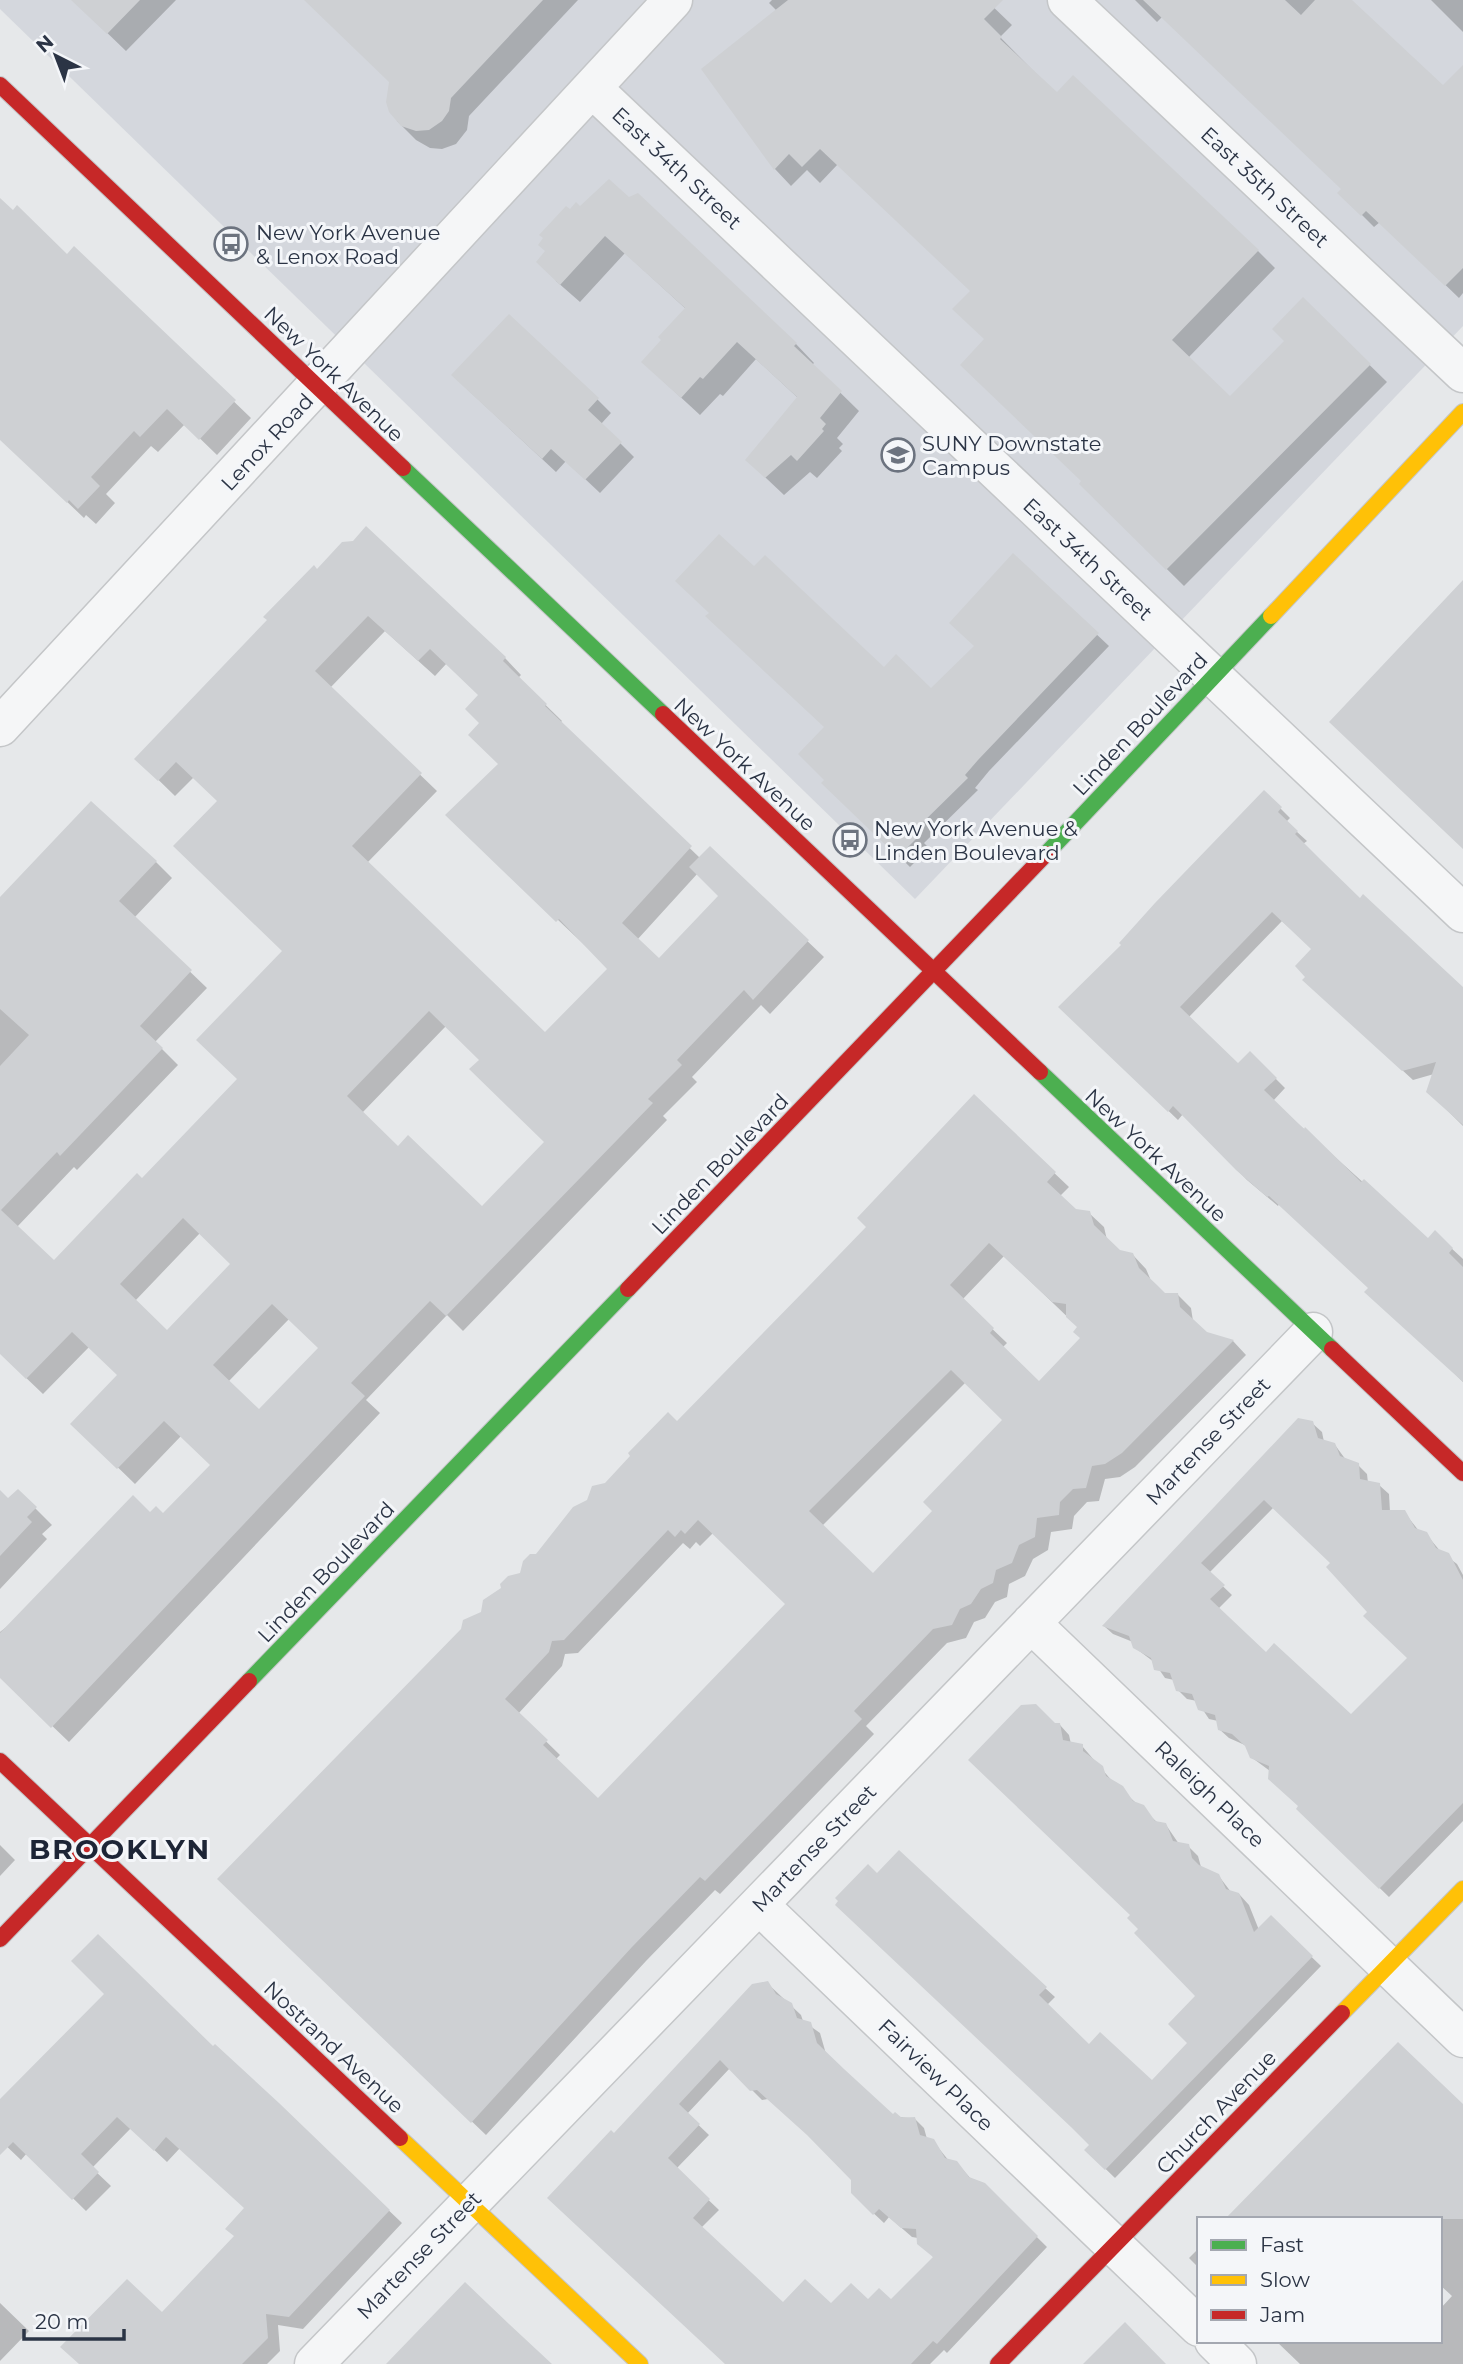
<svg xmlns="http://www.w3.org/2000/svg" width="1463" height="2364" viewBox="0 0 1463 2364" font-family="Montserrat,sans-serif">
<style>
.built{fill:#d4d7dd}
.shadow{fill:#0003;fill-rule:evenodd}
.building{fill:#ced0d3;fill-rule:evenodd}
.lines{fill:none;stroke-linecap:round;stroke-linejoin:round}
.street-casing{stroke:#c4c6c8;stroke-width:41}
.fast-casing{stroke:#c4c6c8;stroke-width:18}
.slow-casing{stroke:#c4c6c8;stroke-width:18}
.jam-casing{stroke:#c4c6c8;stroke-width:18}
.street{stroke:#f5f6f7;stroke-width:38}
.fast{stroke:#4caf50;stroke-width:16}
.slow{stroke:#ffc107;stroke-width:16}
.jam{stroke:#c62828;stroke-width:16}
.labels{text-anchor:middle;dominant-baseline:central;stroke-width:6;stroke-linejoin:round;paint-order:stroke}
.street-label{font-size:21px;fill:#2b3445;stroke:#f4f6f9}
.poi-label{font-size:21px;fill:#2b3445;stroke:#f4f6f9;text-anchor:start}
.district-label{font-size:28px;font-weight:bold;letter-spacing:2px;fill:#1d2536;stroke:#f4f6f9}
</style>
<rect width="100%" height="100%" fill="#e6e8ea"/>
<path class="built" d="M 0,0 L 1463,0 L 1463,326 L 915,899 L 0,9 Z"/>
<path class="shadow" d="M 73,0 L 176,0 L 126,51 Z
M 306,0 L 578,0 L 469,116 L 467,130 L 456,144 L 442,149 L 430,148 L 416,140 L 397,121 L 391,82 Z
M 772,0 L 986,0 L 1012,25 L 1000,37 L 1057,95 L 1258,251 L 1275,268 L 1188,358 L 1230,399 L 1287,341 L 1303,300 L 1387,382 L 1184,586 L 1081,484 L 1083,482 L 986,340 L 972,291 L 838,164 L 820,183 L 807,170 L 791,186 L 775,169 L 703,70 L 777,11 L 769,3 Z
M 1135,0 L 1350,0 L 1442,87 L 1463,67 L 1463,293 L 1459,298 L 1380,222 L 1374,227 L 1340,193 L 1344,189 L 1162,17 L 1157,22 Z
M 1431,0 L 1463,0 L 1463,32 Z
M 0,200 L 67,256 L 74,248 L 251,418 L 217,455 L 185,424 L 158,452 L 151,446 L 106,494 L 115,503 L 96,524 L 86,515 L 84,518 L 20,457 L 0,382 Z
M 566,208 L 796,344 L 814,363 L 812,365 L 859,411 L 837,438 L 843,444 L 839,448 L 842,451 L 817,478 L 810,472 L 784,495 L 747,460 L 798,398 L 756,359 L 723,396 L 720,394 L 700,415 L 662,380 L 664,340 L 686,309 L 625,253 L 580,302 L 556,281 L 547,252 Z
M 467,389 L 597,399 L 611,413 L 601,424 L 634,457 L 600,493 L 566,461 L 556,472 Z
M 1013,556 L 1109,646 L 989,771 L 975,788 L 978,790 L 924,843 L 929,848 L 910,867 L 824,783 L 826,780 L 826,727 L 754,569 L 884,669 L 931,690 L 977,646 Z
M 314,568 L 505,658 L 521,675 L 518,678 L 562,721 L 560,723 L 700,858 L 710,848 L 824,957 L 770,1014 L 761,1005 L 692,1077 L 697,1082 L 663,1116 L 667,1120 L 463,1331 L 447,1315 L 366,1400 L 380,1413 L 69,1742 L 0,1676 L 0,1632 L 150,1514 L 163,1515 L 212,1465 L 182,1435 L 135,1484 L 73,1424 L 119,1375 L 90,1346 L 43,1394 L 0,1353 L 0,900 L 156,862 L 172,878 L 134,918 L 207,988 L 155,1042 L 178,1065 L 77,1170 L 74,1167 L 17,1227 L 54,1262 L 142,1181 L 239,1079 L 285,951 L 219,801 L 194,777 L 175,796 L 137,759 L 269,620 ZM 385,631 L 435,676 L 447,663 L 480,695 L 481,723 L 501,765 L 447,815 L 610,969 L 545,1035 L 367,863 L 437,791 L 330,688 ZM 698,873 L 720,896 L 659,961 L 637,940 ZM 446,1026 L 481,1060 L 546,1142 L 482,1209 L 398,1148 L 362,1113 ZM 200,1233 L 233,1264 L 167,1332 L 135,1301 ZM 289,1319 L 320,1348 L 259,1412 L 228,1382 Z
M 1264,792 L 1290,818 L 1286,822 L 1307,841 L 1303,844 L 1360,900 L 1463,989 L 1463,1126 L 1428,1091 L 1434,1074 L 1413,1080 L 1314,989 L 1313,949 L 1282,921 L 1188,1018 L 1238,1066 L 1250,1053 L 1285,1088 L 1273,1101 L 1428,1241 L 1435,1233 L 1463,1259 L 1463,1382 L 1370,1288 L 1279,1204 L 1278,1206 L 1247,1180 L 1183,1114 L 1178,1120 L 1060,1007 L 1123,945 Z
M 974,1097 L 1069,1187 L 1060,1196 L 1075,1210 L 1089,1213 L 1104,1227 L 1107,1240 L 1119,1252 L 1132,1254 L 1146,1269 L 1152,1283 L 1165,1295 L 1177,1294 L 1191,1308 L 1193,1321 L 1206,1334 L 1233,1341 L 1246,1355 L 1135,1467 L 1120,1477 L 1105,1479 L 1099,1501 L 1087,1502 L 1074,1516 L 1072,1529 L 1051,1532 L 1048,1550 L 1033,1559 L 1025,1576 L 1009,1584 L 1007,1597 L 995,1602 L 985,1618 L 974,1622 L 966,1638 L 947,1643 L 866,1726 L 874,1734 L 720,1894 L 715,1890 L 646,1961 L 486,2135 L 233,1893 L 483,1613 L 588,1501 L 677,1423 L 868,1228 ZM 1004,1256 L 1079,1328 L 1082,1339 L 1040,1383 L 1003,1347 L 1007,1343 L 962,1300 ZM 966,1382 L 1004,1420 L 934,1511 L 873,1576 L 822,1526 ZM 713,1533 L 788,1604 L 598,1801 L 555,1760 L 560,1755 L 518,1714 L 562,1666 L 565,1654 L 578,1653 L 683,1543 L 690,1549 L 696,1542 L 700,1546 Z
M 1312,1423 L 1322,1432 L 1324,1442 L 1335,1445 L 1346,1460 L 1358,1465 L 1367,1474 L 1368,1483 L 1379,1485 L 1389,1494 L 1390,1512 L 1404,1512 L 1419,1531 L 1426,1534 L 1441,1552 L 1457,1564 L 1463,1575 L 1463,1821 L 1389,1897 L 1298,1809 L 1300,1807 L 1270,1771 L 1251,1757 L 1247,1746 L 1229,1738 L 1219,1729 L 1218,1721 L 1209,1719 L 1197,1701 L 1187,1699 L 1178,1690 L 1174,1680 L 1165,1678 L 1154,1662 L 1134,1647 L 1133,1642 L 1113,1634 L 1104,1626 ZM 1274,1507 L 1333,1563 L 1409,1658 L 1351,1717 L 1266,1654 L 1218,1609 L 1232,1595 L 1209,1573 Z
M 18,1491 L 52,1525 L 42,1534 L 47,1539 L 0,1589 L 0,1495 L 7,1502 Z
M 1054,1725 L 1060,1725 L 1069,1735 L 1071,1744 L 1082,1746 L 1113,1782 L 1158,1823 L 1166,1825 L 1179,1844 L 1188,1846 L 1198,1856 L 1201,1867 L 1218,1875 L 1231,1892 L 1239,1894 L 1249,1905 L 1259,1930 L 1271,1918 L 1321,1966 L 1115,2178 L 1086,2150 L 1091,2145 L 877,1875 L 1045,1988 L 1055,1997 L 1047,2005 L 1089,2046 L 1152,2082 L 1190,2043 L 1197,1996 L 1141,1929 L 1132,1915 Z
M 0,1845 L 15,1860 L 0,1876 Z
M 767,1983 L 801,2015 L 803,2021 L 820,2033 L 826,2054 L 893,2117 L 914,2118 L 924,2128 L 927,2139 L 933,2141 L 949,2161 L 956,2162 L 972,2180 L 984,2185 L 1047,2247 L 947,2353 L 944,2350 L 930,2364 L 727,2364 L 614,2135 ZM 730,2068 L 762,2100 L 768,2099 L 817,2142 L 853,2179 L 852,2193 L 884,2223 L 889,2217 L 912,2237 L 918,2238 L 934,2258 L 891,2302 L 783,2305 L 701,2228 L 719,2210 L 676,2169 L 709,2135 L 687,2114 Z
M 213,2049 L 278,2105 L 402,2223 L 303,2329 L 278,2325 L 280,2351 L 267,2364 L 80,2364 L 162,2315 L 236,2237 L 246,2208 L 180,2148 L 167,2162 L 131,2128 L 92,2168 L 111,2186 L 86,2211 L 27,2153 L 21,2160 L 0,2140 L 0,2102 Z
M 1463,2107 L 1463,2364 L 1300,2364 L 1276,2341 L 1405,2341 L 1408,2344 L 1440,2341 L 1440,2309 L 1452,2296 L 1440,2285 L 1440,2219 Z
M 1199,2248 L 1199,2268 L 1189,2258 Z
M 0,2303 L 29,2331 L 0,2361 Z"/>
<path class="building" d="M 71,0 L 140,0 L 107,34 Z
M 304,0 L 543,0 L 451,98 L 449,111 L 442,121 L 429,130 L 416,131 L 401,126 L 389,112 L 386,102 L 389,82 Z
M 788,0 L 1003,0 L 984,19 L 1002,37 L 1000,39 L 1057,92 L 1073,75 L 1259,250 L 1172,340 L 1230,396 L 1284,341 L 1272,329 L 1303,297 L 1371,364 L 1166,570 L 1079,484 L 1081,481 L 960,365 L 984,339 L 952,309 L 970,291 L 820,149 L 802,167 L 789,154 L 774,170 L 701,69 Z
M 1143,0 L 1285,0 L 1301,15 L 1315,0 L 1352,0 L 1443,85 L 1463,65 L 1463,268 L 1445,286 L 1366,211 L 1361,216 L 1337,193 L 1341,189 Z
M 609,179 L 629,197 L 638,193 L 797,343 L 794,346 L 842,391 L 820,418 L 826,424 L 822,429 L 824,431 L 797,461 L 791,455 L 765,478 L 745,460 L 797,397 L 737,342 L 703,379 L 700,377 L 681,398 L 641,362 L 661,340 L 658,337 L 685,308 L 605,236 L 560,285 L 536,262 L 545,251 L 538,245 L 543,238 L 539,235 L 566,206 L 570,209 L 576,202 L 580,206 Z
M 0,198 L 13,210 L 17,205 L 67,254 L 74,246 L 236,400 L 199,440 L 167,409 L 140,437 L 134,431 L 91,477 L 100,486 L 78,509 L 69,500 L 67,503 L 0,440 Z
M 509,314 L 599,398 L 588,410 L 622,442 L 585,480 L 551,449 L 542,459 L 451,375 Z
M 366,526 L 506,657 L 503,661 L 547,704 L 545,706 L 692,846 L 622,923 L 659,958 L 718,896 L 689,867 L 710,846 L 809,940 L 753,1000 L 744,990 L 677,1060 L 682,1065 L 648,1099 L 653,1103 L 446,1316 L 430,1301 L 351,1383 L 365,1396 L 51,1728 L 0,1678 L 0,1633 L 133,1495 L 150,1512 L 156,1506 L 163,1513 L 210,1465 L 164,1421 L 117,1469 L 70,1424 L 117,1375 L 72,1332 L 26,1379 L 0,1354 L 0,1066 L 29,1035 L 0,1009 L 0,897 L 91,801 L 157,861 L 119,901 L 192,970 L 140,1026 L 163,1048 L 60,1156 L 57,1152 L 1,1210 L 54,1260 L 137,1173 L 142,1178 L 237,1079 L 196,1040 L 282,951 L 173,846 L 217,801 L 176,762 L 158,781 L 134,759 L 267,620 L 263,617 L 314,565 L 317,569 L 342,542 L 353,541 ZM 368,616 L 418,661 L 430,649 L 478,695 L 465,709 L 479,723 L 468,735 L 498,764 L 445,815 L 556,922 L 559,919 L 607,969 L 545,1032 L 352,846 L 422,773 L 315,671 ZM 429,1011 L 479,1060 L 469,1069 L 544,1142 L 482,1206 L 408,1135 L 398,1146 L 347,1096 ZM 183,1218 L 230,1264 L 167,1330 L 120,1284 ZM 272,1304 L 318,1348 L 259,1409 L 213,1365 Z
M 719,534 L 754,566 L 765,555 L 884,667 L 896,654 L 931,688 L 974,646 L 949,623 L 1013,553 L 1099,633 L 978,760 L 965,775 L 968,778 L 914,831 L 919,836 L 898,857 L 821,783 L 824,780 L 798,754 L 824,727 L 705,616 L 709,613 L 675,581 Z
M 1463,580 L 1463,849 L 1329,722 Z
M 1264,790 L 1282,807 L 1278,812 L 1298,831 L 1295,834 L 1321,860 L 1360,898 L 1363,894 L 1463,987 L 1463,1125 L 1426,1092 L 1436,1062 L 1402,1071 L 1302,980 L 1305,977 L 1295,966 L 1311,949 L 1272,912 L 1180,1007 L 1238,1063 L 1250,1051 L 1277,1078 L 1264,1090 L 1304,1129 L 1305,1127 L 1361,1182 L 1364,1179 L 1428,1238 L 1435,1230 L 1453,1248 L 1449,1253 L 1463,1267 L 1463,1382 L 1364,1292 L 1368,1288 L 1269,1196 L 1267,1197 L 1236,1170 L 1173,1106 L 1168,1112 L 1058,1007 L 1121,945 L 1119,943 L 1155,903 Z
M 974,1094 L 1056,1172 L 1047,1182 L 1076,1209 L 1090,1211 L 1094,1225 L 1120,1250 L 1133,1253 L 1139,1268 L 1157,1285 L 1165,1293 L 1178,1293 L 1180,1307 L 1207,1332 L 1234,1340 L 1122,1453 L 1105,1464 L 1092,1466 L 1086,1488 L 1073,1489 L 1060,1502 L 1059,1515 L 1037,1518 L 1035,1537 L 1019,1545 L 1012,1563 L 996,1570 L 993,1583 L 981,1589 L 971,1604 L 960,1609 L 952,1625 L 933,1629 L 854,1711 L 862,1719 L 705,1881 L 700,1877 L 632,1947 L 471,2123 L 217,1879 L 461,1629 L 463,1620 L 481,1612 L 483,1600 L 501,1588 L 500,1584 L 508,1576 L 520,1573 L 523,1561 L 530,1554 L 536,1554 L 573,1507 L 587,1500 L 592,1486 L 605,1483 L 630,1456 L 628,1453 L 668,1412 L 677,1421 L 808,1287 L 866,1227 L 857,1218 ZM 989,1243 L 1052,1302 L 1066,1304 L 1066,1317 L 1077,1327 L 1073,1332 L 1080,1338 L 1039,1381 L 990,1333 L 994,1328 L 950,1285 ZM 951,1370 L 1002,1420 L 923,1502 L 932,1511 L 873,1573 L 809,1511 ZM 698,1520 L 785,1604 L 598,1798 L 543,1745 L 548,1740 L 505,1699 L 549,1652 L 552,1641 L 564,1640 L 668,1530 L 675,1537 L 681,1530 L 685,1534 Z
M 1298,1418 L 1313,1421 L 1318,1438 L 1335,1443 L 1340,1456 L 1359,1463 L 1360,1479 L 1380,1483 L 1382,1510 L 1405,1510 L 1415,1528 L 1427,1532 L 1436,1548 L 1449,1553 L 1463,1580 L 1463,1803 L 1379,1889 L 1296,1809 L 1298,1806 L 1268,1779 L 1269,1766 L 1250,1758 L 1245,1746 L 1232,1734 L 1218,1730 L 1215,1715 L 1198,1710 L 1192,1694 L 1176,1691 L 1170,1673 L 1154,1670 L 1151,1658 L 1133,1648 L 1129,1636 L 1102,1626 ZM 1264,1500 L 1330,1563 L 1326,1567 L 1367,1612 L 1363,1616 L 1407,1658 L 1351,1714 L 1274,1643 L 1266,1652 L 1210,1599 L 1225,1585 L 1201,1563 Z
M 18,1489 L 37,1507 L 27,1517 L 32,1522 L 0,1556 L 0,1490 L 8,1498 Z
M 1036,1704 L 1055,1723 L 1060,1723 L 1063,1740 L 1083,1744 L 1083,1751 L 1103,1766 L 1106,1776 L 1123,1786 L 1133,1801 L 1144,1805 L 1155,1821 L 1166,1823 L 1173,1841 L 1189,1844 L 1192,1858 L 1199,1865 L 1219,1874 L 1226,1889 L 1239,1893 L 1254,1932 L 1271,1915 L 1313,1956 L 1105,2170 L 1084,2150 L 1089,2145 L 1071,2127 L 835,1905 L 838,1901 L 835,1898 L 868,1864 L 877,1873 L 899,1850 L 1047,1987 L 1039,1995 L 1089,2044 L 1100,2032 L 1152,2080 L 1187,2043 L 1168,2024 L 1195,1996 L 1134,1933 L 1138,1929 L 1127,1918 L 1130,1915 L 968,1760 L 1021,1705 Z
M 98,1934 L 213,2046 L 215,2044 L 279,2103 L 390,2210 L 289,2317 L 266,2314 L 268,2338 L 242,2364 L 79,2364 L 60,2347 L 127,2279 L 162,2312 L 234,2236 L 225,2229 L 244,2208 L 166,2137 L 154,2151 L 117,2117 L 81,2154 L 99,2172 L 72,2200 L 13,2142 L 0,2155 L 0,2099 L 104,1994 L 71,1961 Z
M 768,1981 L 776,1994 L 792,2003 L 797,2018 L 811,2022 L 817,2043 L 844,2069 L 893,2114 L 895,2112 L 902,2118 L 915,2117 L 920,2135 L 934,2139 L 945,2158 L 957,2161 L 969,2177 L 985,2183 L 1038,2236 L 937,2344 L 933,2341 L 911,2364 L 725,2364 L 547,2198 L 611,2130 L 614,2133 L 752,1984 ZM 720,2060 L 750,2091 L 757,2090 L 807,2135 L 851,2180 L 851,2193 L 873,2215 L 879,2209 L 901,2228 L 916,2229 L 917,2244 L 933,2257 L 891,2299 L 879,2288 L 868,2299 L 851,2283 L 831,2303 L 805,2279 L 783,2302 L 693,2218 L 710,2199 L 668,2158 L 700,2124 L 679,2104 Z
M 1398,2042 L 1463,2104 L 1463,2219 L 1225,2219 Z
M 465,2282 L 509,2324 L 552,2364 L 386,2364 Z
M 1125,2322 L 1166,2364 L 1083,2364 Z"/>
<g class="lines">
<defs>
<path id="street" d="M 1067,0 L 1463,373
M 592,88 L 1463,913
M 0,727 L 673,0
M 1031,1623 L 1463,2038
M 759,1905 L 1199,2327
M 1214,2341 L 1237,2364
M 314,2364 L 1313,1332"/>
<path id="fast" d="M 403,468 L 663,714
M 1046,854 L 1271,616
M 1040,1072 L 1332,1349
M 249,1681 L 628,1289"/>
<path id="slow" d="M 1271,616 L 1463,412
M 1342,2013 L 1463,1889
M 400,2138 L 640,2364"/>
<path id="jam" d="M 0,85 L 403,468
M 663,714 L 1040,1072
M 628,1289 L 1046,854
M 1332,1349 L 1463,1473
M 0,1761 L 400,2138
M 0,1939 L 249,1681
M 998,2364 L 1342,2013"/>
</defs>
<use href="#street" class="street-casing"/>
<use href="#fast" class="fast-casing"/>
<use href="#slow" class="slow-casing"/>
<use href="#jam" class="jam-casing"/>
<use href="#street" class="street"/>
<use href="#fast" class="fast"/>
<use href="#slow" class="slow"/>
<use href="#jam" class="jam"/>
</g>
<defs>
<symbol id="bus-ring" viewBox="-11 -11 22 22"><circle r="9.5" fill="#f4f6f9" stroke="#6c737f" stroke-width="1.5"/><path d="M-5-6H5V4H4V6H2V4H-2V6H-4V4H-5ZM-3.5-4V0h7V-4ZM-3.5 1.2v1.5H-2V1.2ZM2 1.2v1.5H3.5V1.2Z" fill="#6c737f"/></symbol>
<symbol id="university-ring" viewBox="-11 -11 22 22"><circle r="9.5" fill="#f4f6f9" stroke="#6c737f" stroke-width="1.5"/><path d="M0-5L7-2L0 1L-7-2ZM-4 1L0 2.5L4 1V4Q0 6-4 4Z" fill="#6c737f"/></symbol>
</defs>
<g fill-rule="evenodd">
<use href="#bus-ring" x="212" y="225" width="38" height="38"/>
<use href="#university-ring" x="879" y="436" width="38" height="38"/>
<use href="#bus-ring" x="831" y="821" width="38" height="38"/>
</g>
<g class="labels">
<g class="street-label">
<text transform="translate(677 168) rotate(43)">East 34th Street</text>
<text transform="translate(1265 187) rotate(43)">East 35th Street</text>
<text transform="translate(334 374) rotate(44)">New York Avenue</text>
<text transform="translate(267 442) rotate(-47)">Lenox Road</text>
<text transform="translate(1088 559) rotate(43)">East 34th Street</text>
<text transform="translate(1140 724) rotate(-47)">Linden Boulevard</text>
<text transform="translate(745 764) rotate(43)">New York Avenue</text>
<text transform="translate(1156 1155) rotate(43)">New York Avenue</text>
<text transform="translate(720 1164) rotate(-46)">Linden Boulevard</text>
<text transform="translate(1208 1441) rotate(-46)">Martense Street</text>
<text transform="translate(326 1572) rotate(-46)">Linden Boulevard</text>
<text transform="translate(1210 1794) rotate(44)">Raleigh Place</text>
<text transform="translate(814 1848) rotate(-46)">Martense Street</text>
<text transform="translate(334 2047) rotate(43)">Nostrand Avenue</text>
<text transform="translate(936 2075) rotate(44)">Fairview Place</text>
<text transform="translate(1216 2112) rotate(-46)">Church Avenue</text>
<text transform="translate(419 2255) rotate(-46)">Martense Street</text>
</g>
<g class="poi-label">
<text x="256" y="232">New York Avenue<tspan x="256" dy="24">&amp; Lenox Road</tspan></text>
<text x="922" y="443">SUNY Downstate<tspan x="922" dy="24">Campus</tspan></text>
<text x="874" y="828">New York Avenue &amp;<tspan x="874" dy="24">Linden Boulevard</tspan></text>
</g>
<g class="district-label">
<text x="120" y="1849">BROOKLYN</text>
</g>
</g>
<rect x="1197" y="2217" width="245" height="126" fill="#f4f6f9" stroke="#a4a8b1" stroke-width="2"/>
<rect x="1211" y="2240" width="35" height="10" fill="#4caf50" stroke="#a4a8b1" stroke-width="2"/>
<text x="1260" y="2252" font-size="21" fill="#2b3445">Fast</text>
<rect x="1211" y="2275" width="35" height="10" fill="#ffc107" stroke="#a4a8b1" stroke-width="2"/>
<text x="1260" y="2287" font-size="21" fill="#2b3445">Slow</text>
<rect x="1211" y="2310" width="35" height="10" fill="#c62828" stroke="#a4a8b1" stroke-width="2"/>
<text x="1260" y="2322" font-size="21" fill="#2b3445">Jam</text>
<g transform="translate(56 56) rotate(318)" stroke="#f4f6f9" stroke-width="5" paint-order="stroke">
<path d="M0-5L12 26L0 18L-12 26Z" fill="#2b3445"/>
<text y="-10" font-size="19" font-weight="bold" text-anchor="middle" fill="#2b3445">N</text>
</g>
<path d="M24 2329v10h100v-10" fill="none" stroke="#2b3445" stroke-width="3.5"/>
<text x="35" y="2329" font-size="21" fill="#2b3445" stroke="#f4f6f9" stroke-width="5" paint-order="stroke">20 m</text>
</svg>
